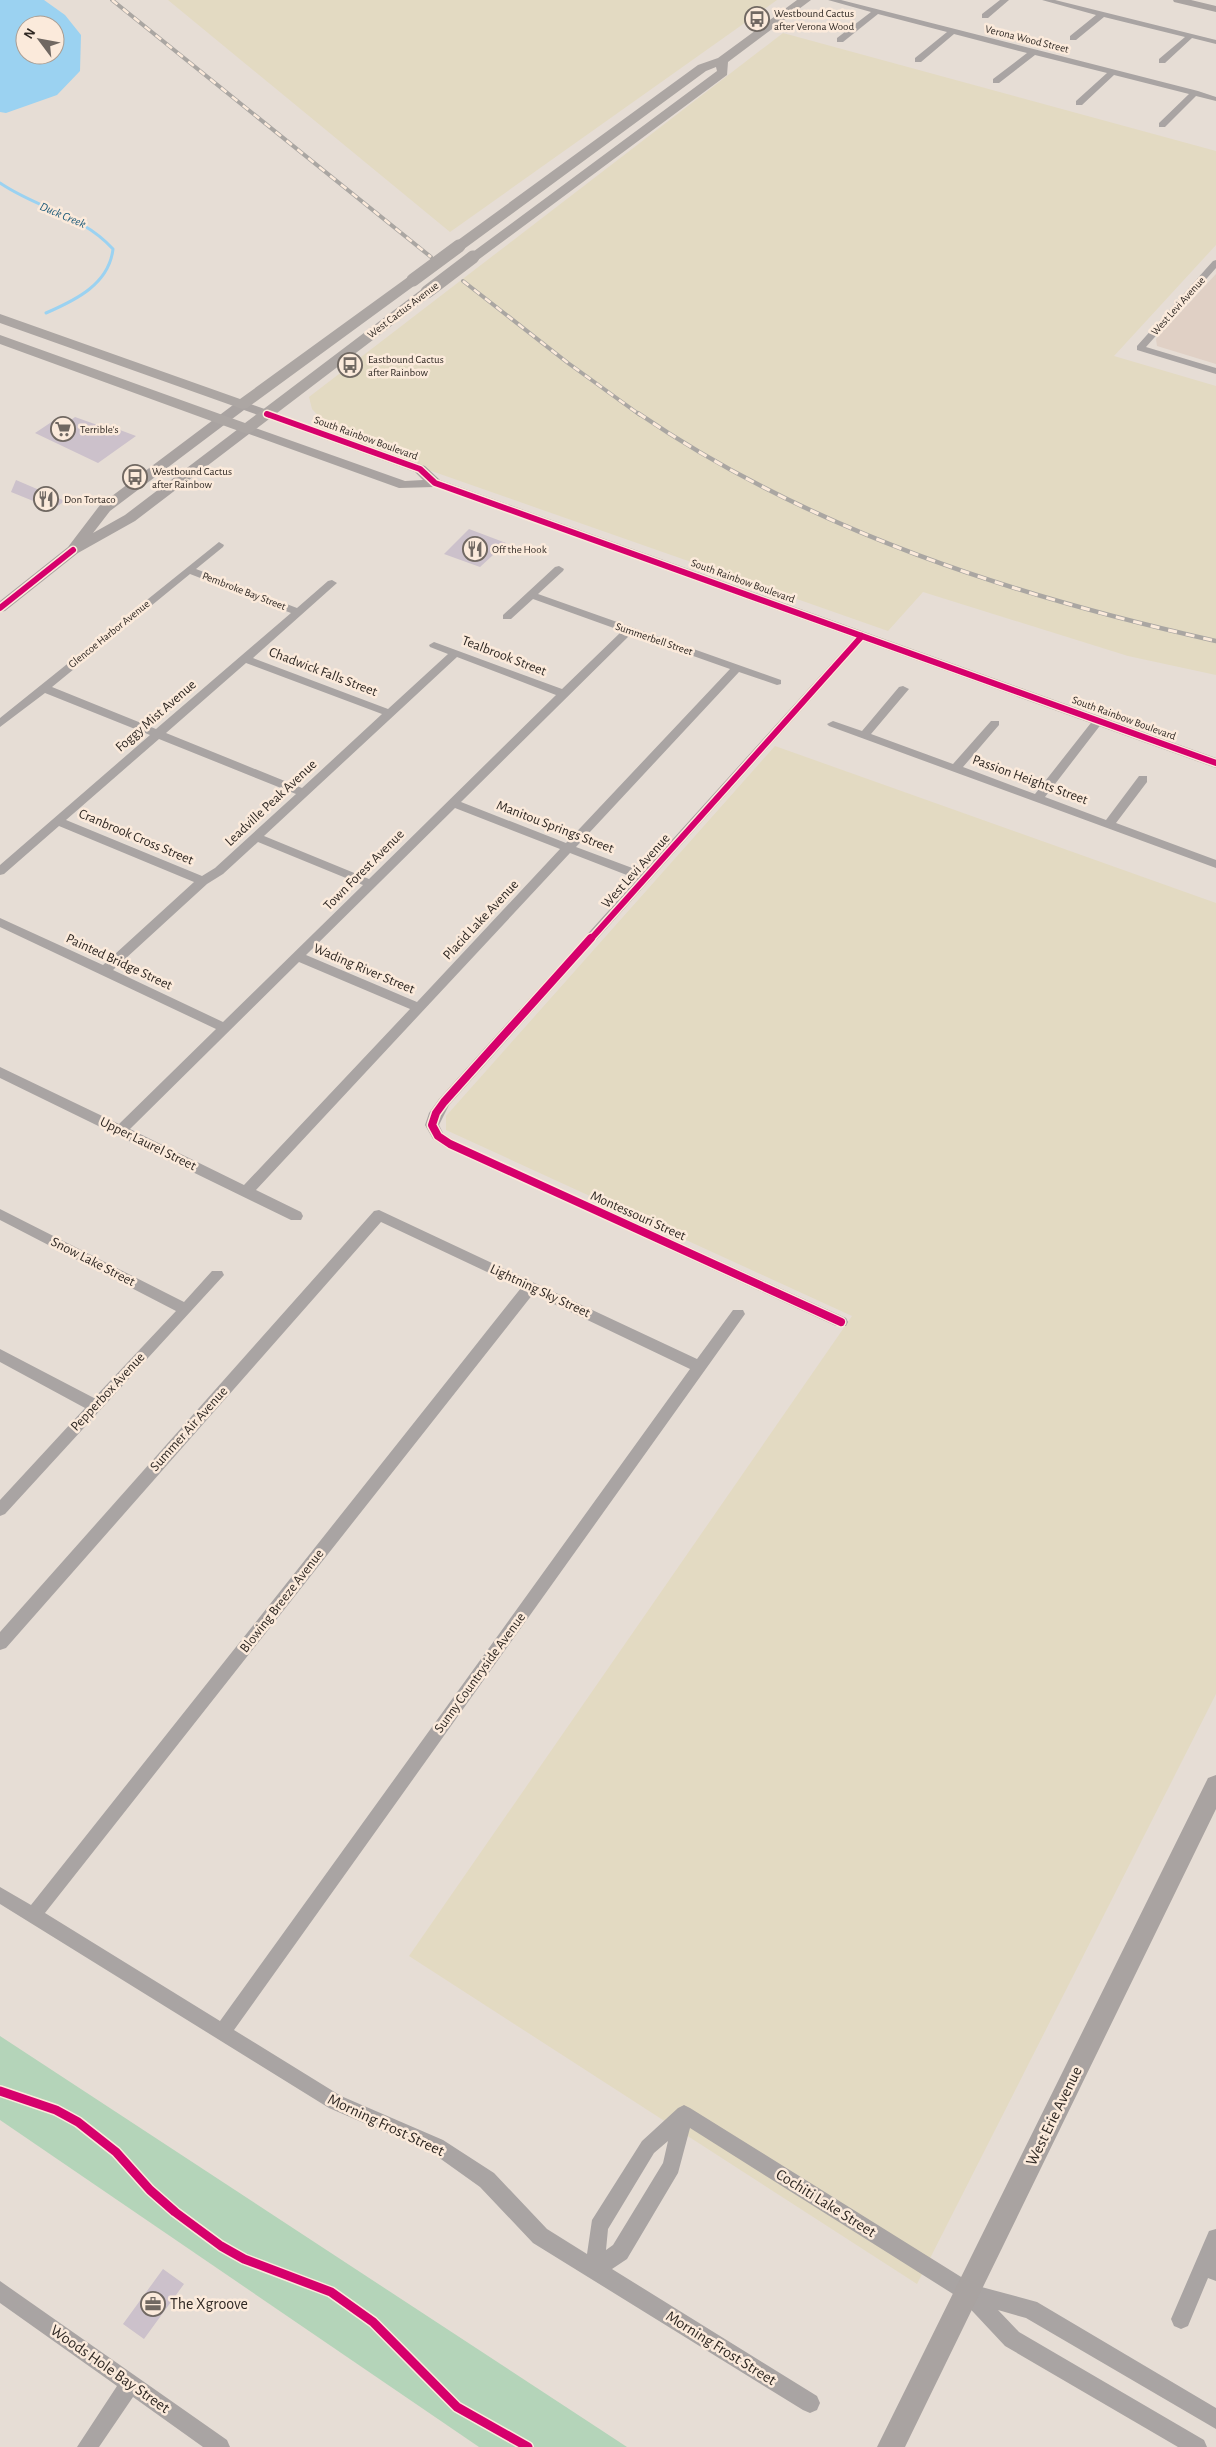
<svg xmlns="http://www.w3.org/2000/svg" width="1216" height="2447" viewBox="0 0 1216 2447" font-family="'Alegreya Sans',sans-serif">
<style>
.education{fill:#e0d0c5}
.green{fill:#b4d4b9}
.sand{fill:#e3dac2}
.water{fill:#9bd2f1;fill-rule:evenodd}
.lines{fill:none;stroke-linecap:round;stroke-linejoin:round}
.stream{stroke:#9bd2f1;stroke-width:3}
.building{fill:#ccc1cb}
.street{fill:#a9a4a3;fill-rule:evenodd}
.secondary{fill:#a9a3a1;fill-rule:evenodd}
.primary{fill:#aca6a3;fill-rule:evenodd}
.rail-far1-casing{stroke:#aaa6a2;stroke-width:4}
.rail-casing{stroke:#aaa6a2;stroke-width:4.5}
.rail-far1{stroke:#fbeadb;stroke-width:2.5;stroke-dasharray:7;stroke-linecap:butt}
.rail{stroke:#fbeadb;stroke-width:3;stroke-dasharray:9;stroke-linecap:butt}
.primary-bridge{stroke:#aca6a3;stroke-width:13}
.cycleway-far3-casing{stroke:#fbeadb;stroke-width:7}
.cycleway-far2-casing{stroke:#fbeadb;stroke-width:9}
.cycleway-far1-casing{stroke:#fbeadb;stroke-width:11}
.cycleway-casing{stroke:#fbeadb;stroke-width:12}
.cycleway-far3{stroke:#d6006c;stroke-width:5}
.cycleway-far2{stroke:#d6006c;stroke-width:6}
.cycleway-far1{stroke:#d6006c;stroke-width:8}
.cycleway{stroke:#d6006c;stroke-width:9}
.labels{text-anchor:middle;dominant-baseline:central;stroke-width:5;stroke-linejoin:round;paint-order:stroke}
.far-poi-label{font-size:11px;fill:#302924;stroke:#fbeadb;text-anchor:start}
.far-street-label{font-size:11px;fill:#302924;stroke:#fbeadb}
.far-water-label{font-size:12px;font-style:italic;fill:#195878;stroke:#fbeadb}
.street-label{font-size:14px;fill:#302924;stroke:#fbeadb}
.near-street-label{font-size:16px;fill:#302924;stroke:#fbeadb}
.near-poi-label{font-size:16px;fill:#302924;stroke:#fbeadb;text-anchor:start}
</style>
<rect width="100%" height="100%" fill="#e6ddd5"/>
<path class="education" d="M 1216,274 L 1216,364 L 1157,346 L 1156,339 Z"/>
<path class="green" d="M 0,2036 L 627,2447 L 479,2447 L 0,2120 Z"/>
<path class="sand" d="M 168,0 L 777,0 L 450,232 Z
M 783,33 L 1216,151 L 1216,245 L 1114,356 L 1216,386 L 1216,675 L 1128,656 L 923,592 L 888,631 L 340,439 L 312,409 L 309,397 Z
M 775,746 L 1216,903 L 1216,1694 L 917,2284 L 409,1956 L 852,1316 L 446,1130 L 446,1116 Z"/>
<path class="water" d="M 0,0 L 44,0 L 65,15 L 81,35 L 80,71 L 57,95 L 6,113 L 0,112 ZM 25,25 L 55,25 L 55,55 L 25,55 Z"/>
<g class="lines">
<path class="stream" d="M 0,183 C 38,209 81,214 113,249 C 109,284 76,300 46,313"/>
</g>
<path class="building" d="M 75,417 L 117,432 L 120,430 L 136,436 L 98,463 L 35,433 L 53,421 L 64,425 Z
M 16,480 L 65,501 L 53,509 L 11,492 Z
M 469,529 L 506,543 L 480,567 L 444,554 Z
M 163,2269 L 184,2284 L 144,2339 L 123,2324 Z"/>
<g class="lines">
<path class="street" d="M 828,0 L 841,0 L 1198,91 L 1216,97 L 1216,101 L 1196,96 L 1165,127 L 1159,127 L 1159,123 L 1189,94 L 1114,75 L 1082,105 L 1076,105 L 1076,101 L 1107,73 L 1035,55 L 999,83 L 993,83 L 993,79 L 1027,53 L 954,34 L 921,62 L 915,62 L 915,58 L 947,32 L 878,14 L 843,42 L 837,42 L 837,38 L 871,12 Z
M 1000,0 L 1009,0 L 988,18 L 982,18 L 982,14 Z
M 1042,0 L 1055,0 L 1216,40 L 1216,44 L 1192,38 L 1165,63 L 1159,63 L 1159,59 L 1185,37 L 1104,17 L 1076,40 L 1070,40 L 1070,36 L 1096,15 Z
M 1216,260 L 1216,268 L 1146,347 L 1216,368 L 1216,374 L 1137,350 L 1137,346 L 1213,261 Z
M 219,542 L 224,545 L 223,547 L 196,569 L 297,608 L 328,581 L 332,580 L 337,583 L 253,658 L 388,709 L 448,654 L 430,647 L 429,645 L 434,642 L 562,689 L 622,631 L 533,599 L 511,619 L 503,619 L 503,615 L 555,567 L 559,566 L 564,569 L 563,571 L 538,594 L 781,680 L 781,684 L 777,685 L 739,672 L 576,847 L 643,872 L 858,634 L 866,634 L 866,638 L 449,1105 L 439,1125 L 443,1133 L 455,1141 L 846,1318 L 848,1322 L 846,1326 L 836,1326 L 445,1147 L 433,1139 L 425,1125 L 429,1113 L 439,1099 L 637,879 L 570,853 L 256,1190 L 301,1212 L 303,1216 L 301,1220 L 291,1220 L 0,1078 L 0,1067 L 119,1124 L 216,1029 L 0,927 L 0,918 L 103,965 L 194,882 L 59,826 L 4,874 L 0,875 L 0,865 L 150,735 L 45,693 L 0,727 L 0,718 ZM 190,574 L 291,613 L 156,729 L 52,687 ZM 631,634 L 730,669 L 566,843 L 461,802 ZM 457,657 L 556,695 L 369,879 L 264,836 ZM 246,663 L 382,714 L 302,788 L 166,733 ZM 159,739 L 296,794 L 215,868 L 202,876 L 66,820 ZM 455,808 L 560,849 L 417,1002 L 306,955 ZM 258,842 L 363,885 L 223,1022 L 113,970 L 207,884 L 223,874 ZM 299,962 L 410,1009 L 244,1185 L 130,1129 Z
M 903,686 L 909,689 L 871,734 L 953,764 L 991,721 L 999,721 L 999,725 L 963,767 L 1035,794 L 1094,719 L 1102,719 L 1102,723 L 1045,797 L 1106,820 L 1139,776 L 1147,776 L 1147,782 L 1116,823 L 1216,860 L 1216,868 L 829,726 L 827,724 L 833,721 L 862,731 L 899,687 Z
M 0,1209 L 184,1302 L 212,1271 L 222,1271 L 224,1275 L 5,1514 L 0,1516 L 0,1500 L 85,1408 L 0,1362 L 0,1349 L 94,1398 L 176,1311 L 0,1220 Z
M 379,1210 L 697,1359 L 733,1310 L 743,1310 L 745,1314 L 234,2030 L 341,2096 L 443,2140 L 494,2173 L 547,2229 L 587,2254 L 592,2220 L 642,2141 L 678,2108 L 684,2105 L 690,2108 L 974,2285 L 1037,2302 L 1216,2408 L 1216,2429 L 1026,2318 L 998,2310 L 1019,2332 L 1204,2440 L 1207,2447 L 1178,2447 L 1005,2346 L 961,2299 L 690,2128 L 678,2173 L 627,2259 L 612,2269 L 817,2396 L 820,2403 L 817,2410 L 810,2413 L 803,2410 L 533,2243 L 480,2187 L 431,2152 L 329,2108 L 0,1904 L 0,1887 L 31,1905 L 521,1288 L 381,1222 L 6,1648 L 0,1650 L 0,1632 L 374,1211 ZM 533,1294 L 690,1369 L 220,2021 L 45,1913 ZM 668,2141 L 663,2163 L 613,2245 L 606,2250 L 608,2229 L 654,2153 Z
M 1216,2229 L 1216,2281 L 1208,2278 L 1188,2326 L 1181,2329 L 1174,2326 L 1171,2319 L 1209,2231 Z
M 0,2281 L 227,2440 L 230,2447 L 203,2447 L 133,2397 L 99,2447 L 77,2447 L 117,2386 L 0,2303 Z"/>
<path class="secondary" d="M 1173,0 L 1191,0 L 1216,6 L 1216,12 L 1174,2 Z
M 242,401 L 425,466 L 440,480 L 1216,758 L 1216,768 L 434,487 L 399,488 L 249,434 L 135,521 L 78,553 L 5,611 L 0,612 L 0,601 L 68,547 L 100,505 L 237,402 ZM 244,410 L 415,472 L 423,480 L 405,481 L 247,425 L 242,426 L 125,515 L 93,533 L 110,511 Z
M 1216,1775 L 1216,1809 L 905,2447 L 877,2447 L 1208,1778 Z"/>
<path class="primary" d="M 797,0 L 811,0 L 728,62 L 727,75 L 478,260 L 473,261 L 466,257 L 717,71 L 716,67 L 706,71 L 464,249 L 454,249 L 452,246 L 454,243 L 698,65 L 718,58 Z
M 413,276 L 420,280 L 418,283 L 247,408 L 242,409 L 0,323 L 0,314 L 240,399 L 408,277 Z
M 427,288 L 432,289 L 434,292 L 432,295 L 252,432 L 247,434 L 0,344 L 0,335 L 245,423 L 422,289 Z"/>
<defs>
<path id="rail-far1" d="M 112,0 L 431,257
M 463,281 L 568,363 L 640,415"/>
<path id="rail" d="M 638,413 C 811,531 1014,596 1216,641"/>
</defs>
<use href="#rail-far1" class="rail-far1-casing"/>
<use href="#rail" class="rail-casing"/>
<use href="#rail-far1" class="rail-far1"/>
<use href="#rail" class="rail"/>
<path class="primary-bridge" d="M 413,280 L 459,246
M 427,292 L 473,257"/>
<defs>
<path id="cycleway-far3" d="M 267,414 L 269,415"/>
<path id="cycleway-far2" d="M 267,414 L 420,469 L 435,483 L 1216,763
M 0,608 L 73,550
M 590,940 L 862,636"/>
<path id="cycleway-far1" d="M 591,938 L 444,1102 L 436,1113 L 432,1125 L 438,1136 L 450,1144 L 841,1322"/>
<path id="cycleway" d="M 0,2091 L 56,2110 L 78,2122 L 116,2152 L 150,2190 L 175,2212 L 221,2246 L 244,2259 L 331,2292 L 373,2322 L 457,2407 L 528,2447"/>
</defs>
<use href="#cycleway-far3" class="cycleway-far3-casing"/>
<use href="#cycleway-far2" class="cycleway-far2-casing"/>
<use href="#cycleway-far1" class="cycleway-far1-casing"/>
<use href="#cycleway" class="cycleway-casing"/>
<use href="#cycleway-far3" class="cycleway-far3"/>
<use href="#cycleway-far2" class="cycleway-far2"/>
<use href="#cycleway-far1" class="cycleway-far1"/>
<use href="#cycleway" class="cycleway"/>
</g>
<defs>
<symbol id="bus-ring" viewBox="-11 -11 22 22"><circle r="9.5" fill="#fbeadb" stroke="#706862" stroke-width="1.5"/><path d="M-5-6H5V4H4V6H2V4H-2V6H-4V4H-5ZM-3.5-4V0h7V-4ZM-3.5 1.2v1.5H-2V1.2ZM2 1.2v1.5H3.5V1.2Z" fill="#706862"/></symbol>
<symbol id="supermarket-ring" viewBox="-11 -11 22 22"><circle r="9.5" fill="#fbeadb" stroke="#706862" stroke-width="1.5"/><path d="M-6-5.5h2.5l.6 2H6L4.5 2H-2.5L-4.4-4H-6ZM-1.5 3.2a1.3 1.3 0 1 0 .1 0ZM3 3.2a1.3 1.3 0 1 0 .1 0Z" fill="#706862"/></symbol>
<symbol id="restaurant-ring" viewBox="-11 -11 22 22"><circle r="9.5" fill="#fbeadb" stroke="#706862" stroke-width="1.5"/><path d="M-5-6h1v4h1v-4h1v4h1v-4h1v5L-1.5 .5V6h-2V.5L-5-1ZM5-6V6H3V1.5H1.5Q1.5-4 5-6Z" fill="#706862"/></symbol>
<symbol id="office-ring" viewBox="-11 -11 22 22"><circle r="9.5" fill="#fbeadb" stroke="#706862" stroke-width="1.5"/><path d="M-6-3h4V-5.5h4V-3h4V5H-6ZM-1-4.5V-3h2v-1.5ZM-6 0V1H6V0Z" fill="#706862"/></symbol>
</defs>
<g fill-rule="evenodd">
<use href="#bus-ring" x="743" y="5" width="28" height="28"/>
<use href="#bus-ring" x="336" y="351" width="28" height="28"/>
<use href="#supermarket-ring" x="49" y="415" width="28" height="28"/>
<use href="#bus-ring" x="121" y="463" width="28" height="28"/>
<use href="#restaurant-ring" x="32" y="485" width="28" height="28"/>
<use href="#restaurant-ring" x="461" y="535" width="28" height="28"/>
<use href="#office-ring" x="139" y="2290" width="28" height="28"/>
</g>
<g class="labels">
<g class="far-poi-label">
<text x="774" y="13">Westbound Cactus<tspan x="774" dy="13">after Verona Wood</tspan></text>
<text x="368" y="359">Eastbound Cactus<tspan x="368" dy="13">after Rainbow</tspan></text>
<text x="80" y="429">Terrible's</text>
<text x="152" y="471">Westbound Cactus<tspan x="152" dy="13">after Rainbow</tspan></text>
<text x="64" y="499">Don Tortaco</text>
<text x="492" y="549">Off the Hook</text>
</g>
<g class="far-street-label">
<text transform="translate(1027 39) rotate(14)">Verona Wood Street</text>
<text transform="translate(1178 306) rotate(-48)">West Levi Avenue</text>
<text transform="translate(403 310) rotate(-37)">West Cactus Avenue</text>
<text transform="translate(366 438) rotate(20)">South Rainbow Boulevard</text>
<text transform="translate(743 581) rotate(20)">South Rainbow Boulevard</text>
<text transform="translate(244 591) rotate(21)">Pembroke Bay Street</text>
<text transform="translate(109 634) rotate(-39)">Glencoe Harbor Avenue</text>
<text transform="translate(654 639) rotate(19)">Summerbell Street</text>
<text transform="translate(1124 718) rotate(20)">South Rainbow Boulevard</text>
</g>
<g class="far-water-label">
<text transform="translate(63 215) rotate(23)">Duck Creek</text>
</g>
<g class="street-label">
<text transform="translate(504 656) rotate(21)">Tealbrook Street</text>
<text transform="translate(323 672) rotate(21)">Chadwick Falls Street</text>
<text transform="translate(156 716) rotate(-41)">Foggy Mist Avenue</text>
<text transform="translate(1030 780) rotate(20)">Passion Heights Street</text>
<text transform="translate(271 803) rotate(-43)">Leadville Peak Avenue</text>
<text transform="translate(555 827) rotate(21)">Manitou Springs Street</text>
<text transform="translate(136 837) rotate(23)">Cranbrook Cross Street</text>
<text transform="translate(364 870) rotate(-45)">Town Forest Avenue</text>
<text transform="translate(636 871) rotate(-48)">West Levi Avenue</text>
<text transform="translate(481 920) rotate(-47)">Placid Lake Avenue</text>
<text transform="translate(119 962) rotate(25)">Painted Bridge Street</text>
<text transform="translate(364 969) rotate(23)">Wading River Street</text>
<text transform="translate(148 1144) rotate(26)">Upper Laurel Street</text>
<text transform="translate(638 1216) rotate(24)">Montessouri Street</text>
<text transform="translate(93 1262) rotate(27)">Snow Lake Street</text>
<text transform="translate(540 1291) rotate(25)">Lightning Sky Street</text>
<text transform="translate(108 1392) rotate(-47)">Pepperbox Avenue</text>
<text transform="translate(189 1429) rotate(-48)">Summer Air Avenue</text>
<text transform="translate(282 1601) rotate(-52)">Blowing Breeze Avenue</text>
<text transform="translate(480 1673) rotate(-54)">Sunny Countryside Avenue</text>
</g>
<g class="near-street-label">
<text transform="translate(1054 2116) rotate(-64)">West Erie Avenue</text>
<text transform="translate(386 2125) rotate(25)">Morning Frost Street</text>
<text transform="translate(826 2203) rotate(32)">Cochiti Lake Street</text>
<text transform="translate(721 2348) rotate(32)">Morning Frost Street</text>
<text transform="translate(110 2369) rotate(35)">Woods Hole Bay Street</text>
</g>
<g class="near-poi-label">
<text x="170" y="2304">The Xgroove</text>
</g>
</g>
<g transform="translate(40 40) rotate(302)"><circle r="24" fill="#fbeadb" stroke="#aa9d92"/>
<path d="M0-4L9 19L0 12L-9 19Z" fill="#706862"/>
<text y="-8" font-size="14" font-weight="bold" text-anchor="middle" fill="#302924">N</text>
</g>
</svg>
